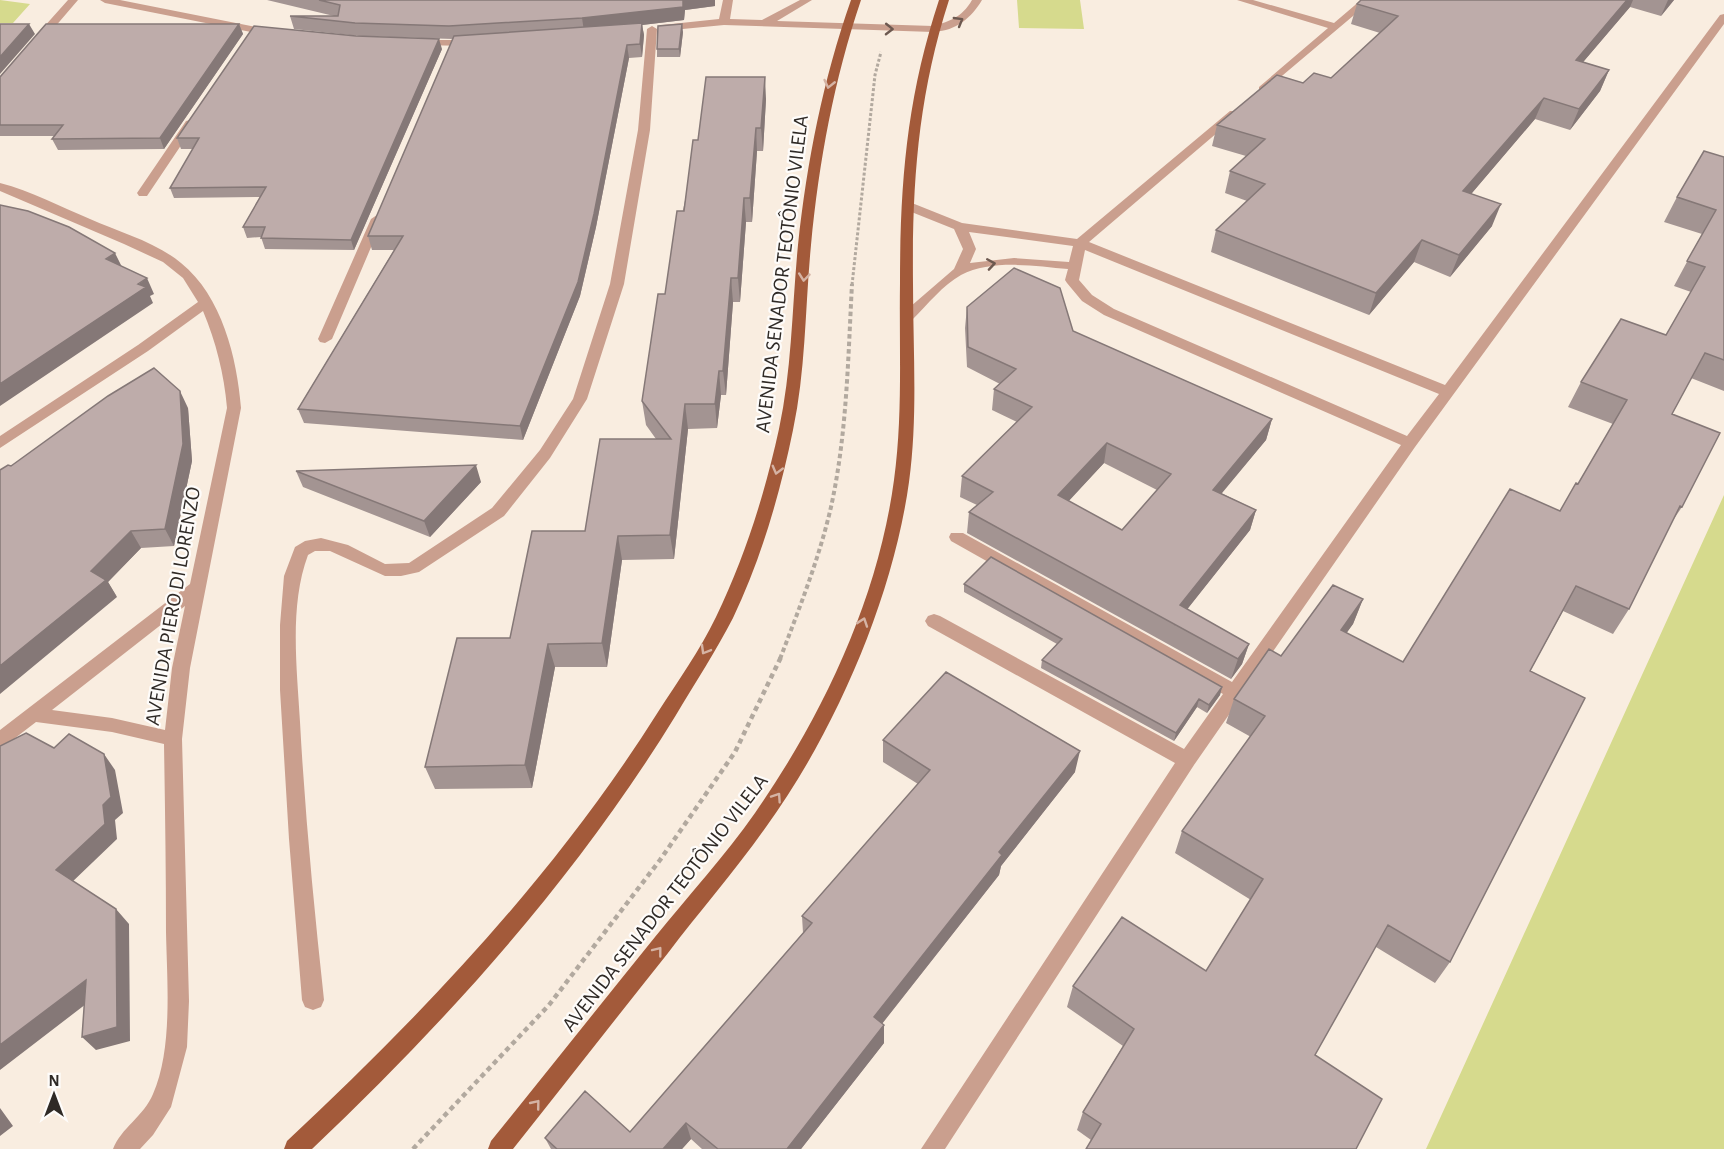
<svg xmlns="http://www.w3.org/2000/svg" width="1724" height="1149" viewBox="0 0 1724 1149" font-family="'Alegreya Sans',sans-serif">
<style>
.green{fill:#d6da8d}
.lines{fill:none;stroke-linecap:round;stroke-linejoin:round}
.path-far2{stroke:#b2a99f;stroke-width:3;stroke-dasharray:3 2;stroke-linecap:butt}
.path-far1{stroke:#b2a99f;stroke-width:4;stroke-dasharray:4.5 3;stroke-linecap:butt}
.path{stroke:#b2a99f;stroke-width:4.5;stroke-dasharray:5 4;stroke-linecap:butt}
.service{fill:#ca9f8e;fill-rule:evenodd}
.minor{fill:#ca9f8e;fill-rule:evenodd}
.primary{fill:#a35a3a;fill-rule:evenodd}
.wall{fill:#a39492;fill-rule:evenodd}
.shaded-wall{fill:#857877}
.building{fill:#beacaa;stroke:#857877;stroke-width:1.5;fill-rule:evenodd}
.oneway{stroke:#6d5950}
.oneway2{stroke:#d5b3a4}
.labels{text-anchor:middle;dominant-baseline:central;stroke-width:4.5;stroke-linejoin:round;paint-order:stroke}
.street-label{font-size:21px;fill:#2f2a26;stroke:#fefcfa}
</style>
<rect width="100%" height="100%" fill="#f9ede0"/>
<path class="green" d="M 0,0 L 30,4 L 13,23 L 0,23 Z
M 1017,0 L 1080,0 L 1084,29 L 1019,28 Z
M 1724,495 L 1724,1149 L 1426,1149 Z"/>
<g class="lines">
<path class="path-far2" d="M 852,285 L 875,75 L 881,52"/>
<path class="path-far1" d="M 780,659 C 799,609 819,559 831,507 C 847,434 848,358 852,284"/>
<path class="path" d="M 413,1149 L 549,1005 L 660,860 L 735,752 L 781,657"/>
<path class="service" d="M 972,0 L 982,0 C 971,19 952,34 929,31 L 929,27 C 948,22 962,18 972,0 Z
M 1237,0 L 1253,0 L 1334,23 L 1361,0 L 1372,0 L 1263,92 L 1259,91 L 1259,87 L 1328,28 Z
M 1724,14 L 1724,24 L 1415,447 L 1194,765 L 945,1149 L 921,1149 L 1175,763 L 928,626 L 925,621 L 928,616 L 934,614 L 940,616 L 1184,749 L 1223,694 L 951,541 L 949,537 L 951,533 L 963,533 L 1232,682 L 1401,445 L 1104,315 L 1082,301 L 1067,283 L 1065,280 L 1068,269 C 1035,266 992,259 961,275 C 943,285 928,304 913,319 L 903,319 L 901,316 L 903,313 L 954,269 L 963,249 L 954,229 L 904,209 L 902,206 L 904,203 L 912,203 L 962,223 L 1077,239 L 1230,111 L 1238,111 L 1238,115 L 1089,242 L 1445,385 L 1720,15 ZM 969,232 L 1073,246 L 1069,262 L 1014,258 L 970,263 L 976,249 ZM 1085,250 L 1439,394 L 1407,436 L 1114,309 L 1092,295 L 1079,280 Z"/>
<path class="minor" d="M 68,0 L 78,0 L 42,42 L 34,42 L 34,38 Z
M 100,0 L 120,0 L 271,30 L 276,33 L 271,36 L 105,3 Z
M 723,0 L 733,0 L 730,19 L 762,20 L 800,0 L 812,0 L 777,21 L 933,26 L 938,29 L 933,32 L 724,25 L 662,31 L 657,28 L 662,25 L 719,19 Z
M 652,26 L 657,29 L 650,130 L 624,284 L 587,399 L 550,458 L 504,516 L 419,572 L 401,576 L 385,576 L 330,551 L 315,551 L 308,555 C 289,606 297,668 300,722 C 305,815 314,907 324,1000 L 321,1007 L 313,1010 L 305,1007 L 302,1000 L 289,839 L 280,690 L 280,625 L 284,576 L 295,547 L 305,541 L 321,538 L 348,545 L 385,564 L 409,563 L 492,508 L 540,450 L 573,399 L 610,284 L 638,130 L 647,29 Z
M 420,40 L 472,40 L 477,43 L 472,46 L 416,45 L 416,41 Z
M 190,120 L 196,123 L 149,193 L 147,196 L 139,196 L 137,193 L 186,121 Z
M 0,183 C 31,191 61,207 90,219 C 119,232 156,242 181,263 C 222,296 237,358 241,408 L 190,668 L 182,739 L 189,1001 L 187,1047 L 171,1107 L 153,1135 L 140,1149 L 113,1149 C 121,1128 144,1116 153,1094 C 173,1049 167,981 166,932 C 166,869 165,807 164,744 L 112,732 L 36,722 L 6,745 L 0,748 L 0,730 L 190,584 L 227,408 C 224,374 216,342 203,311 L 148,351 L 0,448 L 0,436 L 138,345 L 198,302 L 183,278 L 163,262 L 124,244 L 0,191 ZM 185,606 L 172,668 L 165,730 L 112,718 L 52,710 Z
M 377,215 L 383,219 L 332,339 L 325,343 L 320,342 L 318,339 L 371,219 Z"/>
<path class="primary" d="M 851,0 L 861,0 C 834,80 819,161 811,245 C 805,307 806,369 793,430 C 780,494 761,559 733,618 C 716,651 695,683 676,715 C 576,878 450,1018 312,1149 L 284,1149 L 287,1141 C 426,1011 556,874 658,712 C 678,681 700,650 716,617 C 745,557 765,493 779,429 C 792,369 792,306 798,245 C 807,161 823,80 851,0 Z
M 939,0 L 949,0 C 918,96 912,183 913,284 C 913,350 918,416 909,482 C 893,598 835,732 766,827 C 735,871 700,911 668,953 C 616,1018 565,1084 513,1149 L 488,1149 L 491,1141 C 546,1073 600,1005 655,937 C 688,896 725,856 755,813 C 823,715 878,599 894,480 C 903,415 899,349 900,283 C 900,181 907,97 939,0 Z"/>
</g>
<path class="wall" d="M 267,0 L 715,0 L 715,6 L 685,10 L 684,20 L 642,25 L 644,35 L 642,57 L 629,58 L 596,227 L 580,296 L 523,440 L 304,423 L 298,409 L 394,250 L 372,250 L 368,236 L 453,39 L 359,36 L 294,29 L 290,16 L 334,16 Z
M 1361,0 L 1674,0 L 1661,16 L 1630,7 L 1583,62 L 1609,70 L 1600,91 L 1570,130 L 1535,119 L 1471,194 L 1492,226 L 1450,277 L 1414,262 L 1369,315 L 1211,252 L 1216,230 L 1247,201 L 1225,193 L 1230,171 L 1246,156 L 1212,146 L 1217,125 L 1303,83 L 1331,78 L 1380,33 L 1351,24 L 1357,4 Z
M 239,24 L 243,34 L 164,149 L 58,150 L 52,139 L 54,136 L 0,136 L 0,77 Z
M 683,32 L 680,57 L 657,57 L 657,49 Z
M 442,49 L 354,250 L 265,249 L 261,237 L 247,238 L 243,227 L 260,197 L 174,198 L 170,188 L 193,149 L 181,149 L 177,138 Z
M 766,99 L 763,151 L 757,151 L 752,222 L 746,222 L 740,302 L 733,302 L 726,395 L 721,395 L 717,428 L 688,429 L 674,559 L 622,560 L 607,667 L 555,667 L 532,788 L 435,789 L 425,767 L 510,638 L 585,531 L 656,439 L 646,425 L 642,401 L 698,140 Z
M 1724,157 L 1724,391 L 1691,378 L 1672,414 L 1682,507 L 1671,523 L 1629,609 L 1613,634 L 1563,611 L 1530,671 L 1450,962 L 1435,983 L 1376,947 L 1091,1140 L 1077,1130 L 1083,1112 L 1123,1046 L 1067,1007 L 1073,986 L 1206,971 L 1251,900 L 1175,853 L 1182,831 L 1251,737 L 1226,723 L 1234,699 L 1281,656 L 1363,599 L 1353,624 L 1346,633 L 1403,662 L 1560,511 L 1578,484 L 1613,424 L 1568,407 L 1581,382 L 1666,335 L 1691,292 L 1674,286 L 1702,234 L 1664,222 L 1677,197 Z
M 967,307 L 1073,331 L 1272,419 L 1266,440 L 1221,493 L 1256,510 L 1250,530 L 1187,609 L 1249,644 L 1242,664 L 1231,679 L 967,533 L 969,512 L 977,505 L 960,497 L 962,476 L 1017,422 L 992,410 L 994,389 L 1000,384 L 967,367 L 965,328 ZM 1104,463 L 1157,490 L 1122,530 L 1068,501 Z
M 188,408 L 192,461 L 174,546 L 141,548 L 108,582 L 117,597 L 11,466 Z
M 296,471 L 481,482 L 430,537 L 303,487 Z
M 964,584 L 1222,687 L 1220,695 L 1207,713 L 1197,707 L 1174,741 L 1041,668 L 1042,660 L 1057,644 L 964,592 Z
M 883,740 L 1075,772 L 1001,866 L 999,875 L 882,1024 L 884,1025 L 884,1043 L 801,1149 L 702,1149 L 691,1139 L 682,1149 L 551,1149 L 545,1138 L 630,1132 L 803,933 L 802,916 L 918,784 L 883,762 Z"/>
<path class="shaded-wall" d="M 683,0 L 715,0 L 715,6 L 685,10 L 684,20 L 642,25 L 644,35 L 642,57 L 640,44 L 584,31 L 582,18 Z
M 1627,0 L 1633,0 L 1630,7 L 1567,81 L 1576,60 Z
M 1668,0 L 1674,0 L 1661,16 Z
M 29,24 L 35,34 L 0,74 L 0,57 Z
M 239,24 L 243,34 L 164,149 L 160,138 Z
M 682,24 L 683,32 L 680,57 L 679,49 Z
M 439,39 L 442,49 L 354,250 L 351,240 Z
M 627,45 L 629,58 L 596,227 L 580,296 L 523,440 L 520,426 Z
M 1609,70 L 1600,91 L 1570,130 L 1579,109 Z
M 765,77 L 766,99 L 763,151 L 761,128 Z
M 1544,98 L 1535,119 L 1455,213 L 1463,191 Z
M 756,128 L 757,151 L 752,222 L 750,198 Z
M 744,198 L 746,222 L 740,302 L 738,278 Z
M 1501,204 L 1492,226 L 1450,277 L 1459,255 Z
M 1422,240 L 1414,262 L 1369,315 L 1376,293 Z
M 115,253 L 123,269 L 106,259 Z
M 147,278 L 154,294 L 150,296 L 153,303 L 0,406 L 0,384 Z
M 731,278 L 733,302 L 726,395 L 723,371 Z
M 719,371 L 721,395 L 717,428 L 715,404 Z
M 180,391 L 188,408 L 192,461 L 174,546 L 165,529 Z
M 685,404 L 688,429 L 674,559 L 670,535 Z
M 1272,419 L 1266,440 L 1208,510 L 1213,490 Z
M 1107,443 L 1104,463 L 1055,516 L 1058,495 Z
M 476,465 L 481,482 L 430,537 L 424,521 Z
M 1256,510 L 1250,530 L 1174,626 L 1180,605 Z
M 131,531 L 141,548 L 108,582 L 117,597 L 0,694 L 0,666 L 91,571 Z
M 618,536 L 622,560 L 607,667 L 602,643 Z
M 1363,599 L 1353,624 L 1331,655 L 1341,630 Z
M 548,644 L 555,667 L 532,788 L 525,765 Z
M 1249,644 L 1242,664 L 1231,679 L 1238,659 Z
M 1222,687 L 1220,695 L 1207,713 L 1209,705 Z
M 1199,699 L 1197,707 L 1174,741 L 1176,733 Z
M 1080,751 L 1075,772 L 1001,866 L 999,875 L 873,1035 L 874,1017 L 999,852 Z
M 104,754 L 115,770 L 123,813 L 115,820 L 117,839 L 69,885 L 56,870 L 103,805 Z
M 116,909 L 129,924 L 130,1041 L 96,1050 L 82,1037 Z
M 86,980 L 99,994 L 0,1070 L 0,1045 Z
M 884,1025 L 884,1043 L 801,1149 L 787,1149 Z
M 0,1108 L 13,1126 L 0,1136 Z
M 686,1123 L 691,1139 L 682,1149 L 663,1149 Z"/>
<path class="building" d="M 319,0 L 683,0 L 683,7 L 582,18 L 449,26 L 355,23 L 290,16 L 338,16 L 340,5 Z
M 1361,0 L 1627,0 L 1576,60 L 1609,70 L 1579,109 L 1544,98 L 1463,191 L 1501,204 L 1459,255 L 1422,240 L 1376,293 L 1216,230 L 1265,184 L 1230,171 L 1265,139 L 1217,125 L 1277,75 L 1303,83 L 1314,73 L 1331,78 L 1398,16 L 1357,4 Z
M 642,23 L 640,44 L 627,45 L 594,214 L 578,282 L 520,426 L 298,409 L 403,236 L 368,236 L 454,36 Z
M 0,24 L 29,24 L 0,57 Z
M 46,24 L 239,24 L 160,138 L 52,139 L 63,125 L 0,125 L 0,77 Z
M 682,24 L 679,49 L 657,49 L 658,26 Z
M 254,26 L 356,36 L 439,39 L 351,240 L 261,238 L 265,227 L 243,227 L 266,187 L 170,188 L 199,138 L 177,138 Z
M 706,77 L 765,77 L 761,128 L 756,128 L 750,198 L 744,198 L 738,278 L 731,278 L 723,371 L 719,371 L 715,404 L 685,404 L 670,535 L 618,536 L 602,643 L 548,644 L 525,765 L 425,767 L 457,638 L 510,638 L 532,531 L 585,531 L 600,439 L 671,439 L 642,401 L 658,294 L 665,294 L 677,211 L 684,211 L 693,140 L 698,140 Z
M 1704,151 L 1724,157 L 1724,360 L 1705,353 L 1672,414 L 1720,433 L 1682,507 L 1680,506 L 1629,609 L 1576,586 L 1530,671 L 1585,698 L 1450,962 L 1388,925 L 1315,1055 L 1382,1099 L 1356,1149 L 1086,1149 L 1101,1124 L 1083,1112 L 1134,1029 L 1073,986 L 1122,917 L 1206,971 L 1263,879 L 1182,831 L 1265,716 L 1234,699 L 1269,649 L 1281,656 L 1333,585 L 1363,599 L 1341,630 L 1403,662 L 1510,489 L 1560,511 L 1576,483 L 1578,484 L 1627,400 L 1581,382 L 1621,319 L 1666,335 L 1705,267 L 1687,261 L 1716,210 L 1677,197 Z
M 0,205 L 28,211 L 69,227 L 115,253 L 106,259 L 147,278 L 138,284 L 146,287 L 0,384 Z
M 1014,268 L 1060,288 L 1073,331 L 1272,419 L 1213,490 L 1256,510 L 1180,605 L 1249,644 L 1238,659 L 969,512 L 993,492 L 962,476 L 1032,407 L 994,389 L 1016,369 L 968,347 L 967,307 ZM 1107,443 L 1171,474 L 1122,530 L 1058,495 Z
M 154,368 L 180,391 L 183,444 L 165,529 L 131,531 L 91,571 L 106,580 L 0,666 L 0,470 L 8,465 L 11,466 L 108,396 Z
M 476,465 L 424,521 L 296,471 Z
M 991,557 L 1222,687 L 1209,705 L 1199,699 L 1176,733 L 1042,660 L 1062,639 L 964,584 Z
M 946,672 L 1080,751 L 999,852 L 1002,855 L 874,1017 L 884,1025 L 787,1149 L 718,1149 L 686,1123 L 663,1149 L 557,1149 L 545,1138 L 585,1091 L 630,1132 L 812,923 L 802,916 L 930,770 L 883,740 Z
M 26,733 L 54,748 L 69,734 L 104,754 L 111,797 L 103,805 L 105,824 L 56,870 L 116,909 L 117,1027 L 82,1037 L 86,980 L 0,1045 L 0,746 Z"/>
<defs><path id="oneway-chevron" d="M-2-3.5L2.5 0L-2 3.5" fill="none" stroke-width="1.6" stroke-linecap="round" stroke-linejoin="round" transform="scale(1.5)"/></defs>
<g class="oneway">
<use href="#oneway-chevron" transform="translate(959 21) rotate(-30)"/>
<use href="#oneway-chevron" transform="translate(889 29) rotate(1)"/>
<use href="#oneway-chevron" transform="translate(991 264) rotate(-9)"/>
</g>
<g class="oneway2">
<use href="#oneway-chevron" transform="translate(829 84) rotate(103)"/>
<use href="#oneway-chevron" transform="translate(804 277) rotate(96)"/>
<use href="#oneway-chevron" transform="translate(777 470) rotate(105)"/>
<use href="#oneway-chevron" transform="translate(863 622) rotate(-71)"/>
<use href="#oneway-chevron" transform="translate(705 650) rotate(120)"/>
<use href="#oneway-chevron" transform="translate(777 797) rotate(-56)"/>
<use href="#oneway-chevron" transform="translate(658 951) rotate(-52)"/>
<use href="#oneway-chevron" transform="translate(536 1104) rotate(-51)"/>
</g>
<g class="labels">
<g class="street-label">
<text transform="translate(782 274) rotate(-83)">AVENIDA SENADOR TEOTÔNIO VILELA</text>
<text transform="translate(173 606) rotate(-80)">AVENIDA PIERO DI LORENZO</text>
<text transform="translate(665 903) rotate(-52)">AVENIDA SENADOR TEOTÔNIO VILELA</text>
</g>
</g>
<g transform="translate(54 1095)" stroke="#fefcfa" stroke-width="4.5" paint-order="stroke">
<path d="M0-4.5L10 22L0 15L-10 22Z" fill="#2f2a26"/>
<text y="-9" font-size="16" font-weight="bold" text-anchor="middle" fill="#2f2a26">N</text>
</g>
</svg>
